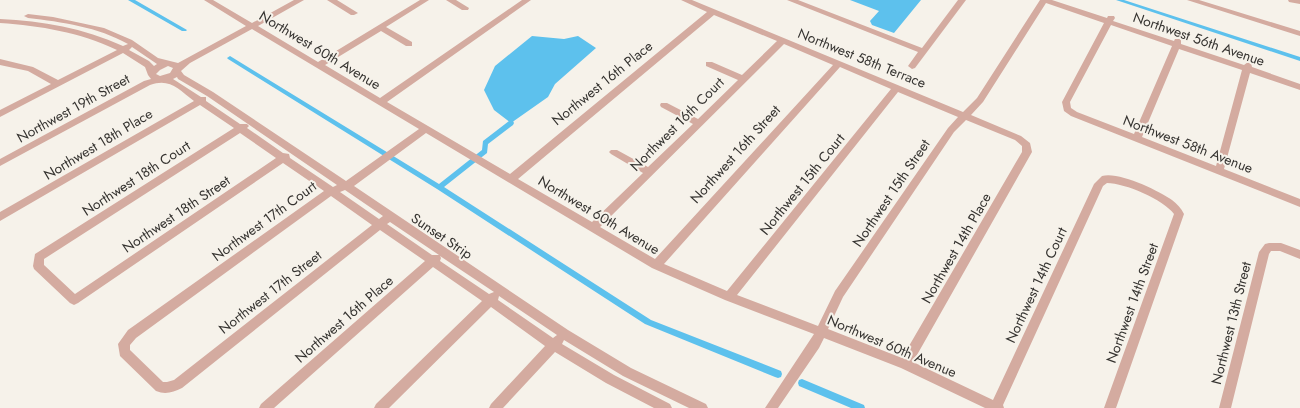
<svg xmlns="http://www.w3.org/2000/svg" width="1300" height="408" viewBox="0 0 1300 408" font-family="Jost,sans-serif">
<style>
.water{fill:#5dc1ed}
.lines{fill:none;stroke-linecap:round;stroke-linejoin:round}
.canal{fill:#5dc1ed;fill-rule:evenodd}
.minor{fill:#d4aba0;fill-rule:evenodd}
.labels{text-anchor:middle;dominant-baseline:central;stroke-width:4;stroke-linejoin:round;paint-order:stroke}
.street-label{font-size:14px;fill:#353330;stroke:#f6f2ea}
</style>
<rect width="100%" height="100%" fill="#f6f2ea"/>
<path class="water" d="M 850,0 L 921,0 L 894,33 L 872,25 L 870,21 L 879,11 Z
M 532,36 L 564,39 L 578,36 L 596,48 L 555,84 L 548,97 L 511,123 L 494,110 L 484,90 L 495,66 Z"/>
<g class="lines">
<path class="canal" d="M 128,0 L 135,0 L 187,30 L 186,31 L 182,31 Z
M 1116,0 L 1124,0 L 1300,57 L 1300,61 Z
M 230,56 L 439,184 L 482,150 L 483,141 L 509,121 L 513,121 L 514,123 L 513,125 L 488,144 L 487,153 L 444,187 L 651,320 L 781,371 L 782,374 L 781,377 L 778,378 L 775,377 L 645,324 L 437,189 L 228,59 L 227,58 Z
M 802,379 L 864,405 L 865,408 L 851,408 L 799,386 L 798,383 L 799,380 Z"/>
<path class="minor" d="M 204,0 L 213,0 L 252,23 L 294,0 L 304,0 L 258,26 L 318,62 L 420,0 L 429,0 L 386,27 L 412,42 L 412,46 L 406,46 L 381,31 L 325,65 L 380,98 L 522,0 L 531,0 L 387,102 L 510,174 L 707,12 L 681,0 L 692,0 L 963,112 L 977,98 L 1040,0 L 1052,0 L 1107,18 L 1108,16 L 1114,16 L 1115,18 L 1113,21 L 1174,41 L 1175,39 L 1181,39 L 1181,44 L 1244,65 L 1248,62 L 1251,63 L 1252,67 L 1300,84 L 1300,90 L 1250,73 L 1224,169 L 1300,199 L 1300,207 L 1071,116 L 1064,111 L 1062,102 L 1104,23 L 1046,3 L 983,102 L 971,115 L 1021,136 L 1030,143 L 1032,152 L 913,362 L 993,400 L 1094,184 L 1102,176 C 1118,171 1158,190 1172,200 C 1177,204 1181,208 1184,214 L 1116,408 L 1104,408 L 1174,214 C 1164,200 1125,183 1107,183 L 1103,186 L 1003,405 L 1004,408 L 985,408 L 901,368 L 824,338 L 819,348 L 778,408 L 765,408 L 814,334 L 725,300 L 652,268 L 426,133 L 354,186 L 568,330 L 631,368 L 706,404 L 708,408 L 689,408 L 623,376 L 564,340 L 562,344 L 614,375 L 670,404 L 672,408 L 654,408 L 606,383 L 555,352 L 503,408 L 489,408 L 491,404 L 545,346 L 491,307 L 389,408 L 374,408 L 376,404 L 482,301 L 433,267 L 274,408 L 259,408 L 261,404 L 425,261 L 380,230 L 182,388 C 173,392 166,395 156,391 L 120,356 L 118,344 L 128,330 L 324,191 L 283,163 L 78,303 L 74,305 L 70,303 L 34,269 L 33,266 L 35,254 L 234,128 L 200,105 L 0,221 L 0,212 L 194,101 C 178,89 170,78 150,85 L 0,166 L 0,159 L 144,81 L 151,79 L 148,75 L 145,67 L 123,53 L 0,117 L 0,110 L 51,84 L 28,71 L 0,65 L 0,59 L 33,67 L 58,80 L 117,50 C 79,32 41,26 0,23 L 0,19 C 43,21 83,28 123,46 L 128,44 C 98,27 62,22 28,18 L 24,16 L 28,14 L 53,17 L 104,28 L 132,40 L 158,58 L 178,63 L 246,26 ZM 714,15 L 777,41 L 742,75 L 712,62 L 706,62 L 706,66 L 738,80 L 698,119 L 667,103 L 661,103 L 660,105 L 661,107 L 693,124 L 648,167 L 617,150 L 611,150 L 609,152 L 611,154 L 643,173 L 592,222 L 518,179 ZM 1111,25 L 1172,46 L 1134,134 L 1077,112 L 1071,108 L 1070,102 ZM 252,29 L 419,129 L 346,181 L 213,92 L 184,75 L 181,71 L 190,63 ZM 784,44 L 833,65 L 655,259 L 600,227 ZM 132,47 L 157,64 L 154,66 L 149,61 L 129,50 ZM 1179,49 L 1242,70 L 1216,166 L 1142,137 ZM 168,66 L 173,68 L 170,73 L 160,76 L 156,74 L 160,70 ZM 840,67 L 891,89 L 727,291 L 664,264 ZM 177,77 L 178,79 L 207,96 L 337,185 L 333,187 L 290,158 L 289,154 L 283,153 L 247,128 L 249,126 L 247,124 L 240,124 L 206,101 L 206,97 L 201,97 L 173,79 ZM 898,92 L 958,117 L 948,128 L 835,291 L 818,326 L 737,295 ZM 966,120 L 1015,140 L 1022,146 L 1022,152 L 902,358 L 828,329 L 843,297 L 954,132 ZM 240,133 L 276,158 L 75,294 L 44,265 L 44,259 ZM 345,190 L 383,216 L 379,219 L 340,192 ZM 331,196 L 372,225 L 174,380 L 167,382 L 163,382 L 130,350 L 130,345 L 136,338 ZM 390,222 L 439,255 L 432,255 L 387,224 ZM 440,256 L 494,292 L 489,294 L 440,261 L 441,258 ZM 499,296 L 557,335 L 553,338 L 498,300 Z
M 327,0 L 337,0 L 358,13 L 354,15 L 351,15 Z
M 446,0 L 456,0 L 469,8 L 468,10 L 462,10 Z
M 787,0 L 798,0 L 922,48 L 958,0 L 966,0 L 915,68 L 912,69 L 908,66 L 918,52 Z
M 1187,0 L 1199,0 L 1300,31 L 1300,36 Z
M 1288,0 L 1300,0 L 1300,4 L 1289,2 Z
M 1269,243 L 1281,243 L 1300,250 L 1300,259 L 1280,251 L 1271,251 L 1269,254 L 1231,408 L 1219,408 L 1259,252 L 1265,244 Z"/>
</g>
<g class="labels">
<g class="street-label">
<text transform="translate(1199 39) rotate(19)">Northwest 56th Avenue</text>
<text transform="translate(320 50) rotate(31)">Northwest 60th Avenue</text>
<text transform="translate(862 58) rotate(22)">Northwest 58th Terrace</text>
<text transform="translate(602 83) rotate(-39)">Northwest 16th Place</text>
<text transform="translate(73 108) rotate(-29)">Northwest 19th Street</text>
<text transform="translate(677 124) rotate(-45)">Northwest 16th Court</text>
<text transform="translate(98 144) rotate(-31)">Northwest 18th Place</text>
<text transform="translate(1188 144) rotate(21)">Northwest 58th Avenue</text>
<text transform="translate(735 154) rotate(-48)">Northwest 16th Street</text>
<text transform="translate(136 178) rotate(-33)">Northwest 18th Court</text>
<text transform="translate(802 184) rotate(-51)">Northwest 15th Court</text>
<text transform="translate(891 193) rotate(-56)">Northwest 15th Street</text>
<text transform="translate(176 214) rotate(-34)">Northwest 18th Street</text>
<text transform="translate(599 215) rotate(31)">Northwest 60th Avenue</text>
<text transform="translate(264 221) rotate(-36)">Northwest 17th Court</text>
<text transform="translate(442 236) rotate(34)">Sunset Strip</text>
<text transform="translate(956 248) rotate(-60)">Northwest 14th Place</text>
<text transform="translate(1036 285) rotate(-65)">Northwest 14th Court</text>
<text transform="translate(270 292) rotate(-38)">Northwest 17th Street</text>
<text transform="translate(1132 303) rotate(-70)">Northwest 14th Street</text>
<text transform="translate(344 319) rotate(-41)">Northwest 16th Place</text>
<text transform="translate(1231 323) rotate(-76)">Northwest 13th Street</text>
<text transform="translate(892 346) rotate(23)">Northwest 60th Avenue</text>
</g>
</g>
</svg>
